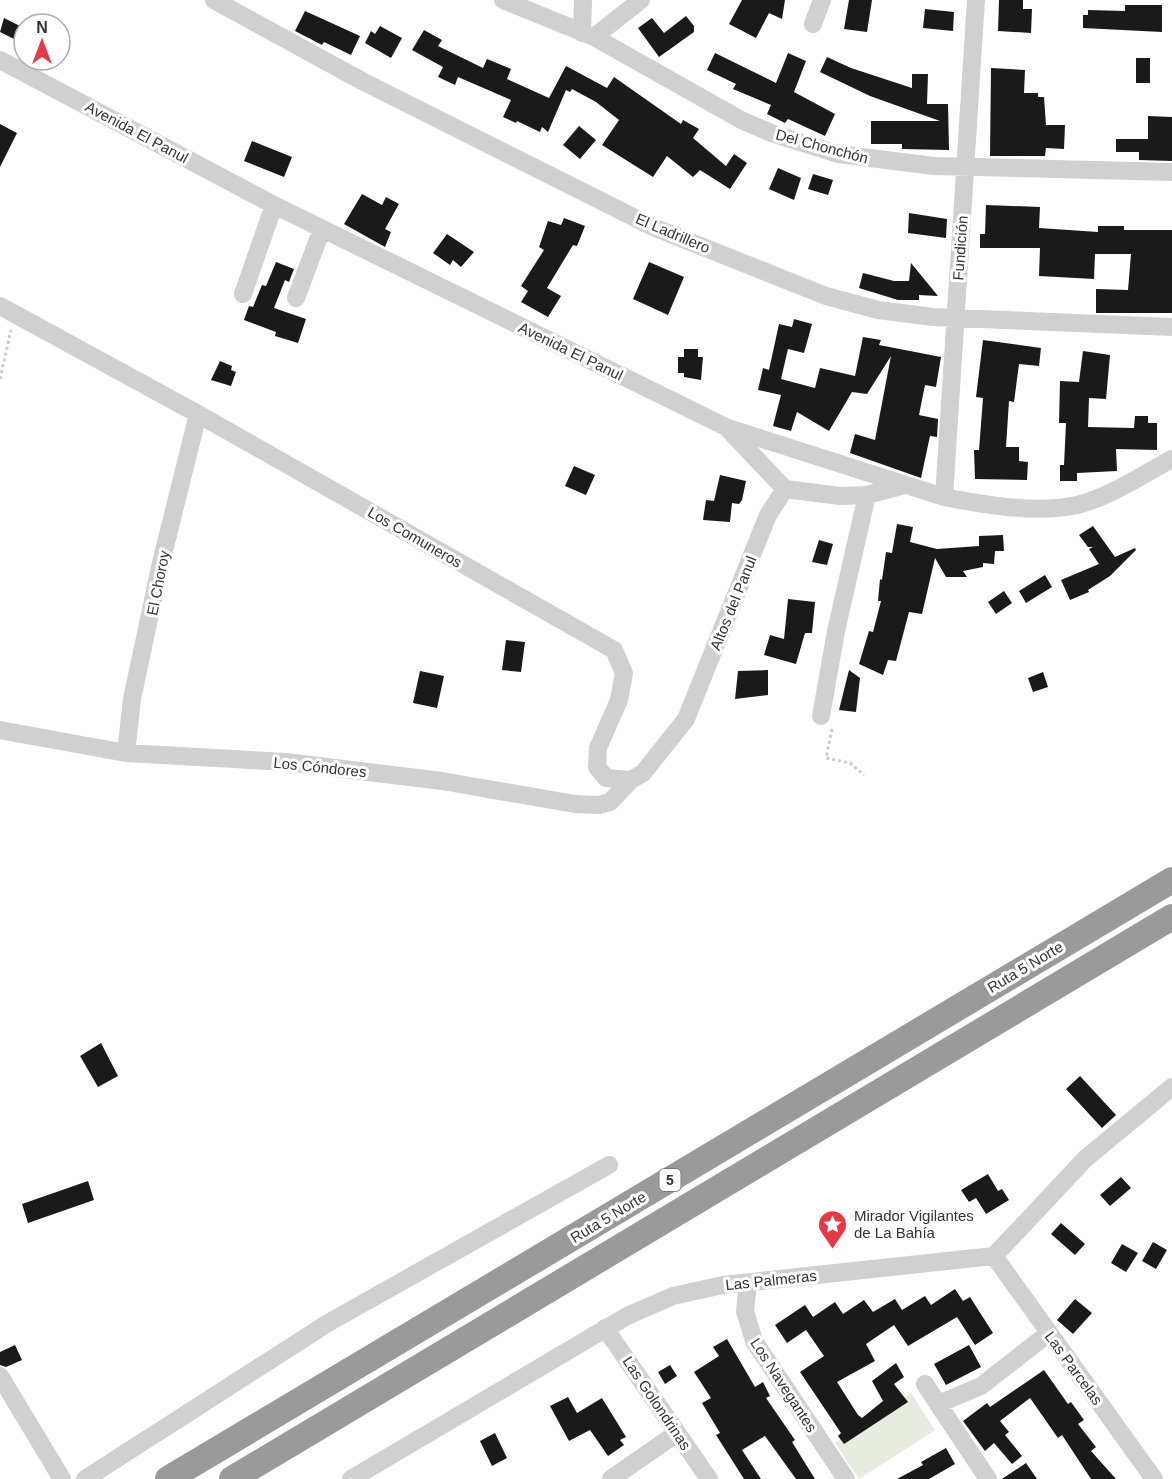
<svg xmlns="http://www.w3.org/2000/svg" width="1172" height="1479" viewBox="0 0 1172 1479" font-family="Helvetica,sans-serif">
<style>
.green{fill:#e6ecdf}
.building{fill:#1a1a1a}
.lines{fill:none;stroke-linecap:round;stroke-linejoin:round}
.path{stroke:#cdcdcd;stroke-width:3;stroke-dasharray:3 3;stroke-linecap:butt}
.minor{stroke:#d0d0d0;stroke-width:18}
.highway{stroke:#9a9a9a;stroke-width:26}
.labels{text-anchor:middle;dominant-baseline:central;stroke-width:6;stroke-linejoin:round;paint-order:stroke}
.shield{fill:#fff;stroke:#707070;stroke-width:1.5}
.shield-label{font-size:14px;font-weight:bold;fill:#333}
.street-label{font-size:15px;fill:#333;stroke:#fff}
.poi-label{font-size:15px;fill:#333;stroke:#fff;text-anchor:start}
</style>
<rect width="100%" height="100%" fill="#fff"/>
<path class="green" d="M 911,1393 L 935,1430 L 859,1479 L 835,1443 Z"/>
<path class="building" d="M 742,0 L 785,0 L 782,19 L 769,13 L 756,38 L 729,24 Z
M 849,0 L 872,0 L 867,32 L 844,29 Z
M 999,0 L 1023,0 L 1023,9 L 1032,9 L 1031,33 L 998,31 Z
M 1125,5 L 1162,5 L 1162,32 L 1083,28 L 1083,15 L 1088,15 L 1088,10 L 1125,11 Z
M 925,9 L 954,12 L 953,31 L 923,28 Z
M 305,11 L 360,36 L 351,55 L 324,42 L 322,45 L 295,31 Z
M 686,16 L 694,26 L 694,32 L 659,57 L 638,28 L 652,18 L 664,33 Z
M 4,18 L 24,28 L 24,44 L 0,32 Z
M 380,26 L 402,38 L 391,58 L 365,43 L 371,31 L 375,34 Z
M 424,30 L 442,40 L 438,46 L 483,68 L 487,59 L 511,69 L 507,79 L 549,98 L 566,66 L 607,88 L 614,77 L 681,124 L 683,120 L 699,129 L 693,138 L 726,166 L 734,154 L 747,163 L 730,189 L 700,170 L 693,177 L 667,156 L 653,177 L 602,145 L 619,120 L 596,102 L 572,89 L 570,92 L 566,90 L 548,132 L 542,127 L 540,132 L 517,121 L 516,123 L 503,117 L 511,100 L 458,77 L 455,85 L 438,77 L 443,67 L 412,50 Z
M 715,53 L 776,83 L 788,53 L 806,61 L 794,92 L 835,114 L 825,136 L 788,119 L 785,123 L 767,114 L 771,105 L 733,89 L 736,84 L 707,70 Z
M 827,57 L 851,68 L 912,88 L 912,74 L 928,74 L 927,104 L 948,104 L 949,150 L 902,149 L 902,144 L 871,144 L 871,121 L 940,121 L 870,96 L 820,72 Z
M 1136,58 L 1150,58 L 1150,83 L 1136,83 Z
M 991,68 L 1025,70 L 1024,93 L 1038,93 L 1038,97 L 1044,97 L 1046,125 L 1065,125 L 1064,149 L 1046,148 L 1045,156 L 990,156 Z
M 1148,116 L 1172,117 L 1172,161 L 1139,160 L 1139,152 L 1116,152 L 1116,139 L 1148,139 Z
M 0,124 L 17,133 L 0,167 Z
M 579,126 L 596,140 L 580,159 L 563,145 Z
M 252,141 L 292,157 L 284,177 L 244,161 Z
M 778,168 L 801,178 L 794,200 L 769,189 Z
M 813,174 L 833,180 L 828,195 L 808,189 Z
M 362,194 L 382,205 L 386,197 L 399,204 L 385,229 L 391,232 L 385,247 L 344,224 Z
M 986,205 L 1040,207 L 1039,228 L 1098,232 L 1098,226 L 1124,226 L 1124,230 L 1172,230 L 1172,313 L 1096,313 L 1096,289 L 1128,290 L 1131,254 L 1095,254 L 1094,279 L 1039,276 L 1040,248 L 980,248 L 980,234 L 985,234 Z
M 909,213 L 947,219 L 946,238 L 908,233 Z
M 564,218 L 585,226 L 577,246 L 573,245 L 547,288 L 561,296 L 548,317 L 521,302 L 528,291 L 521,286 L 544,250 L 539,247 L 548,221 L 561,225 Z
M 447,234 L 474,252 L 461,267 L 453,260 L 450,265 L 433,253 Z
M 276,262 L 294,269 L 289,282 L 285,280 L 274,308 L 306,319 L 298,343 L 275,336 L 276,332 L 244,320 L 249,306 L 253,307 L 262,285 L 266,286 Z
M 649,262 L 684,277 L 668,315 L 633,299 Z
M 911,263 L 938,296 L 919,295 L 919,300 L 898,300 L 859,288 L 863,273 L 894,281 L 909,281 Z
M 794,319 L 812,324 L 804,353 L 788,349 L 781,379 L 815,388 L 820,368 L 855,376 L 863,337 L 881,340 L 879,345 L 941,357 L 936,387 L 925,385 L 919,415 L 938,419 L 937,437 L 930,436 L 921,478 L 850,453 L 855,434 L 875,440 L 891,356 L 867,394 L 852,392 L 829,431 L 797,412 L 791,431 L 773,426 L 781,395 L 758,390 L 763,368 L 769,370 L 779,324 L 792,327 Z
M 983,340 L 1041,348 L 1039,366 L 1019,364 L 1014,402 L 1009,401 L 1006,447 L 1019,447 L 1019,461 L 1028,462 L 1027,480 L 975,479 L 974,450 L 979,450 L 983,398 L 976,397 Z
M 684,349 L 698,349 L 698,357 L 703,357 L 701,380 L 684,377 L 684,373 L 678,373 L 678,357 L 684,357 Z
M 1083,351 L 1110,355 L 1106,399 L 1089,398 L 1088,427 L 1134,428 L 1135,416 L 1148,416 L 1148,423 L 1157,423 L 1157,450 L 1116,449 L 1117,471 L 1077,473 L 1077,481 L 1060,481 L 1060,465 L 1064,465 L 1066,423 L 1059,423 L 1060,381 L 1079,382 Z
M 220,361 L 232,366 L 231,370 L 236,372 L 231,386 L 211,380 Z
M 574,466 L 595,475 L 586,495 L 565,486 Z
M 720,475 L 746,481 L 742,500 L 739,504 L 732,503 L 730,522 L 703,520 L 706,500 L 714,501 Z
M 897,524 L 913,527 L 910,542 L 937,549 L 979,546 L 979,536 L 1003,535 L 1004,551 L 995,551 L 994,564 L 983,563 L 983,567 L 963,571 L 967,577 L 946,577 L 935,558 L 922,614 L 909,612 L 896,661 L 888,660 L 883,675 L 859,664 L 869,631 L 873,632 L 881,601 L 878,601 L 880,579 L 882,580 L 886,552 L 892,553 Z
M 1093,526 L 1115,557 L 1135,548 L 1136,550 L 1110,576 L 1088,590 L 1089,592 L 1070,600 L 1061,580 L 1099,564 L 1089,549 L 1093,547 L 1088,547 L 1079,535 Z
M 819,540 L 833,544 L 827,565 L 812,562 Z
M 1045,575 L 1052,587 L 1026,603 L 1019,591 Z
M 1004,591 L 1012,603 L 996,614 L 988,602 Z
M 788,599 L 815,602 L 812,633 L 805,633 L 796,664 L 764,655 L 770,635 L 784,639 Z
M 506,640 L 525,642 L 521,672 L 502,670 Z
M 768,670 L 768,695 L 735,699 L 738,671 Z
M 849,670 L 860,678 L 856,712 L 839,710 Z
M 420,671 L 444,676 L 437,708 L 413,703 Z
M 1043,672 L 1048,687 L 1033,692 L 1028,678 Z
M 101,1043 L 118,1076 L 98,1087 L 80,1056 Z
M 1080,1076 L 1116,1115 L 1102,1128 L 1066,1089 Z
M 988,1174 L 998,1191 L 1002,1189 L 1009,1200 L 986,1214 L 976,1198 L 969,1202 L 961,1190 Z
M 1121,1177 L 1131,1188 L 1110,1206 L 1100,1195 Z
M 88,1181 L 94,1200 L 28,1223 L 22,1204 Z
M 1061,1223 L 1085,1244 L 1075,1255 L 1051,1234 Z
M 1153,1242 L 1167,1250 L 1156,1269 L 1142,1261 Z
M 1122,1244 L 1138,1253 L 1126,1272 L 1111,1263 Z
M 955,1289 L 963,1301 L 970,1297 L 993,1333 L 975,1345 L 957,1317 L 908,1346 L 894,1325 L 866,1344 L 875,1361 L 837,1382 L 858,1415 L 862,1418 L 883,1401 L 872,1381 L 896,1363 L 904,1377 L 894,1384 L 908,1402 L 844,1444 L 838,1436 L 841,1433 L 800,1372 L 824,1356 L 806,1330 L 787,1343 L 775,1325 L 805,1305 L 813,1317 L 835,1302 L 843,1314 L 864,1300 L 873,1312 L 895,1299 L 902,1310 L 925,1296 L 931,1305 Z
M 1075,1299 L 1092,1313 L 1073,1334 L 1057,1320 Z
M 727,1339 L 755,1387 L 763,1382 L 770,1396 L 766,1398 L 795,1440 L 792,1442 L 815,1479 L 796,1479 L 765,1436 L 742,1450 L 761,1479 L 744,1479 L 716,1435 L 720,1433 L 702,1403 L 711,1398 L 694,1372 L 719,1356 L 713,1347 Z
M 15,1345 L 22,1360 L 6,1367 L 0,1365 L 0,1352 Z
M 969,1345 L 981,1367 L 946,1385 L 934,1364 Z
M 670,1365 L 677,1376 L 665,1384 L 658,1372 Z
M 1044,1370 L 1068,1404 L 1071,1402 L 1084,1420 L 1078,1424 L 1096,1447 L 1091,1451 L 1116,1479 L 1091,1479 L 1062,1435 L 1058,1438 L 1030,1398 L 1000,1421 L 1009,1432 L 1005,1435 L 1022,1456 L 1012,1464 L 994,1443 L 985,1451 L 963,1421 L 987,1403 L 990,1407 Z
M 568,1397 L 577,1413 L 602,1398 L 626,1437 L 620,1440 L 624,1445 L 608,1456 L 590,1430 L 569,1441 L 550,1406 Z
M 495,1433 L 507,1458 L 492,1466 L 480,1441 Z
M 946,1448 L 955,1464 L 929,1479 L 897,1479 L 923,1465 L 921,1462 Z
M 1026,1463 L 1037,1479 L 1002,1479 Z"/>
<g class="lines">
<path class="path" d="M 0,379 L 11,330
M 832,729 L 826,758 L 850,763 L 864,775"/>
<path class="minor" d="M 214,0 L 362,81 L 653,227 L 826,296 L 878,310 L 933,317 L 1172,327
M 503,0 L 594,37 L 743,121 L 774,134 L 838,154 L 934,166 L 1172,172
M 813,24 L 822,0
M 582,33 L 583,0
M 594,37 L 641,0
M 0,60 L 274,205 L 728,428 L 944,497 C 986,505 1035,514 1077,505 C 1110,497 1142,475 1172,459
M 243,294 L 274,205
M 296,298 L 322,229
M 0,306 L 198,414 L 614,650 L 624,673 L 619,700 L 598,748 L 597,767 L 606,778 L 631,780 L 643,773 L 686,719 L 768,515 L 785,489
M 729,430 L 785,489 L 840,496 L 867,495
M 944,497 L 976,0
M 821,716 L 836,631 L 867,495 L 905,485
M 0,730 L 126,753 L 286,762 L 442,781 L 575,804 L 599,805 L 610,802 L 631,780
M 126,753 L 132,699 L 160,567 L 198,414
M 994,1256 L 1154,1479
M 748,1283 L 745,1311 L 754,1341 L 846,1479
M 605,1328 L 709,1479
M 0,1376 L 62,1479
M 925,1384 L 938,1404 L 981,1386 L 1049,1333
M 938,1404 L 988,1479
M 85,1479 L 328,1323 L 609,1165
M 351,1479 L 627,1316 L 673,1296 L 723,1285 L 994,1256 L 1085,1159 L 1172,1087
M 611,1479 L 677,1433"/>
<path class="highway" d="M 168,1479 L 1172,880
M 232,1479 L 1172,917"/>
</g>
<defs>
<symbol id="sight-pin" viewBox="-11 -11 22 30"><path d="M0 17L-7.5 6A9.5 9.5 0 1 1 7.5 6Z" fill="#e63946" stroke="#fff"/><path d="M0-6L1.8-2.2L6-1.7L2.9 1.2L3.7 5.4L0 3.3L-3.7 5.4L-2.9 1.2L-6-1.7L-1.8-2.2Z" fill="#fff"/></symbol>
</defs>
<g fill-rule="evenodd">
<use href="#sight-pin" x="816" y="1208" width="33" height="45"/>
</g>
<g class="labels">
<rect class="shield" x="659.5" y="1169" width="21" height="22" rx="4.5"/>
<g class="shield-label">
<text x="670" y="1180">5</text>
</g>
<g class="street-label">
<text transform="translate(137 132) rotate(28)">Avenida El Panul</text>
<text transform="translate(822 146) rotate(15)">Del Chonchón</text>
<text transform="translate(673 233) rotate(23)">El Ladrillero</text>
<text transform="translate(960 248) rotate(-86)">Fundición</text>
<text transform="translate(571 351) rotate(26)">Avenida El Panul</text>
<text transform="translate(415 537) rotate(30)">Los Comuneros</text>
<text transform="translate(158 583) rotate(-79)">El Choroy</text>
<text transform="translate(733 603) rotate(-68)">Altos del Panul</text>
<text transform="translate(320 767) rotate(6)">Los Cóndores</text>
<text transform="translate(1025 967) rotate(-31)">Ruta 5 Norte</text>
<text transform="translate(608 1217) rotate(-31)">Ruta 5 Norte</text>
<text transform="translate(771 1280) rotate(-6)">Las Palmeras</text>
<text transform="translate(1074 1368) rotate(54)">Las Parcelas</text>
<text transform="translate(784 1385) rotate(57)">Los Navegantes</text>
<text transform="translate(657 1403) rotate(56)">Las Golondrinas</text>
</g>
<g class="poi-label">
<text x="854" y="1215">Mirador Vigilantes<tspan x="854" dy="17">de La Bahía</tspan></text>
</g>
</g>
<g transform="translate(42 42)"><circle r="28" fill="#ffffff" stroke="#adadad" stroke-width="1.5"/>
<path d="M0-4.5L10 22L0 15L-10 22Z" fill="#e63946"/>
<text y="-9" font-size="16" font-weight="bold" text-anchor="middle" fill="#333333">N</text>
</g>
</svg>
